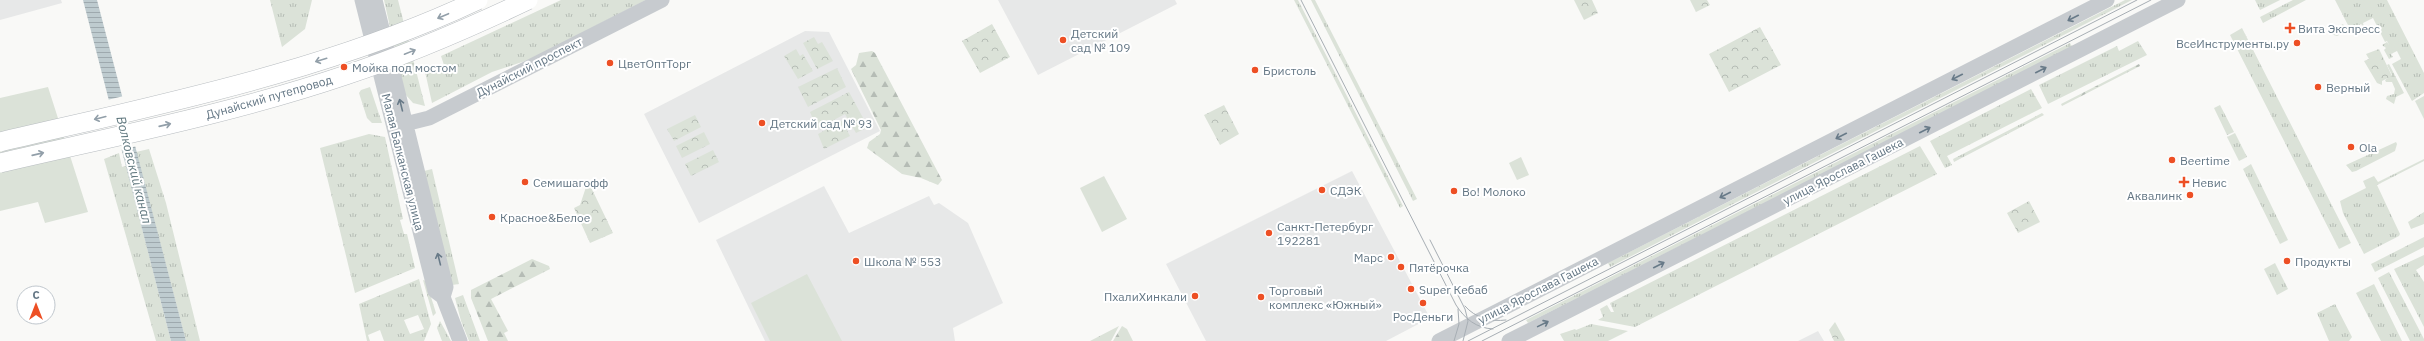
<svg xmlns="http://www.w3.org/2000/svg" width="2424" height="341" viewBox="0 0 2424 341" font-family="'IBM Plex Sans',sans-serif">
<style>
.built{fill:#e7e8e8}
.grass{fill:url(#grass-tufts);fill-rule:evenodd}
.forest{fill:url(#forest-firs)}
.park{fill:url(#park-crowns)}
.garden{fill:#dbe2d8}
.water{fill:url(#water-rules)}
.pier{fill:#f9f9f7}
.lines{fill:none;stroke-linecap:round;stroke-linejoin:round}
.minor{stroke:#c7cbcf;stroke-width:15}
.tram{stroke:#a7aeb4;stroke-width:1}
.major-bridge-casing{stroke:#b8bdc1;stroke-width:20;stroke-linecap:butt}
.major-bridge{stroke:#fff;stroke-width:19}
.oneway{stroke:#929fa9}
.oneway2{stroke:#687a88}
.poi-dot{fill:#ed4f24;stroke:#fff;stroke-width:1.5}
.labels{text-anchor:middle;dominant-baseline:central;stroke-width:4;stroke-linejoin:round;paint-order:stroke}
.poi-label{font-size:12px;fill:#637684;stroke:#fff;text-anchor:start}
.street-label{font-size:12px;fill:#637684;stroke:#fff}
.water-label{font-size:13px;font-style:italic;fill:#5e767d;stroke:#fff}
</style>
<defs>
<pattern id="grass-tufts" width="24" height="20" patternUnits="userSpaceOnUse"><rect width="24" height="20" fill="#dbe2d8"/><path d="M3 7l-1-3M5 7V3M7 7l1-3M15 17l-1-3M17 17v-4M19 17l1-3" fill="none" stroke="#b5bcb5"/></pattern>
<pattern id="forest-firs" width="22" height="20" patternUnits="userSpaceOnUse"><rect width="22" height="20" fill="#dbe2d8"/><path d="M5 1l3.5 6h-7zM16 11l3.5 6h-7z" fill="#b5bcb5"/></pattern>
<pattern id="park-crowns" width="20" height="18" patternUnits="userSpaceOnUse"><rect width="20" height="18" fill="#dbe2d8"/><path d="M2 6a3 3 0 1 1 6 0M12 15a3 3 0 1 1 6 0" fill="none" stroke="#b5bcb5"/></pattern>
<pattern id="water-rules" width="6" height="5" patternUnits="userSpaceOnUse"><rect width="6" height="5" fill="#becbcf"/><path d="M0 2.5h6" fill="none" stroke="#9ea9ae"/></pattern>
</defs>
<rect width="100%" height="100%" fill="#f9f9f7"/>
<path class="built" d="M 0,0 L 61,0 L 62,3 L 0,20 Z
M 998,0 L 1175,0 L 1177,4 L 1038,75 Z
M 805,31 L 829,32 L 880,131 L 699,223 L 644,114 Z
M 1352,171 L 1430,318 L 1386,341 L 1206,341 L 1166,264 Z
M 824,186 L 849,233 L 929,196 L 934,205 L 939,203 L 968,223 L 1003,303 L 953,328 L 955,341 L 765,341 L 716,240 Z
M 1818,331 L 1824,341 L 1798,341 Z"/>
<path class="grass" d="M 270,0 L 312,0 L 305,29 L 282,47 Z
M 384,0 L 398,0 L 425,106 L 413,103 L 405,94 Z
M 561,0 L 646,0 L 531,59 L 492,72 L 432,103 L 424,67 L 430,65 L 432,69 L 444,65 L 441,56 Z
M 1294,0 L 1298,0 L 1403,206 L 1400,208 Z
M 1311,0 L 1315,0 L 1417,199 L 1413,201 Z
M 2125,0 L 2132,0 L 1610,267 L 1608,263 Z
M 2255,0 L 2280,0 L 2260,10 Z
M 2293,0 L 2306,0 L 2263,23 L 2260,17 Z
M 2335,0 L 2387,0 L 2424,73 L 2424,93 L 2412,101 L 2392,64 L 2401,59 L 2397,51 L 2391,54 L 2393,57 L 2389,59 L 2384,50 L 2386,48 L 2382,45 L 2387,42 L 2389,45 L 2387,41 L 2385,42 L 2373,18 L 2363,23 L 2364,27 L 2361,24 L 2350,29 Z
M 2343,24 L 2347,31 L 2337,36 L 2327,33 Z
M 2242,28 L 2351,243 L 2339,249 L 2230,35 Z
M 2138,41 L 2147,55 L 2048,104 L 2039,85 L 2117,46 L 2119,51 Z
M 2070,43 L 2072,47 L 1528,323 L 1526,320 Z
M 2389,64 L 2404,93 L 2396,97 L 2394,104 L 2386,99 L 2387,96 L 2394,94 L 2395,89 L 2392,82 L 2386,82 L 2385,80 L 2392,75 L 2387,65 Z
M 370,87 L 382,123 L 372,123 L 367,118 L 359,93 L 361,90 Z
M 2031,89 L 2042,108 L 1947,156 L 1952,165 L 1945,168 L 1930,141 Z
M 2424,96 L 2424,119 L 2415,101 Z
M 2220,105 L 2234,132 L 2227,135 L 2214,108 Z
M 2042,113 L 2044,115 L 1954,162 L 1953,159 Z
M 2235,133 L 2247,157 L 2239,161 L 2227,137 Z
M 369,134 L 385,137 L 403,219 L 400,220 L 404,234 L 407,234 L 415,268 L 355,293 L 320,148 Z
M 2396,142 L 2397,144 L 2395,151 L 2356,171 L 2352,172 L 2346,165 Z
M 1920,146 L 1937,174 L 1635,327 L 1598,320 L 1603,317 L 1600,309 L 1607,305 L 1611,312 L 1614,312 L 1610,303 Z
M 149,149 L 166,203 L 200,341 L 186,341 L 136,152 Z
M 119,153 L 122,167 L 126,166 L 171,341 L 156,341 L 104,159 Z
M 2424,159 L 2424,161 L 2377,185 L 2400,234 L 2399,236 L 2364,254 L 2343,213 L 2340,201 L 2366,188 L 2363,181 L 2374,176 L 2378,182 Z
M 2251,164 L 2288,240 L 2280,244 L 2243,169 Z
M 432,169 L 459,284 L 452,285 L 424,171 Z
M 2424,212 L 2424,224 L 2411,229 L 2408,222 Z
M 2424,237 L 2424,247 L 2375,272 L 2371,264 Z
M 2424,255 L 2424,265 L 2416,270 L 2424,282 L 2424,327 L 2394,269 Z
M 2275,263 L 2288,289 L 2277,295 L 2264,269 Z
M 2389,272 L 2424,339 L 2424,341 L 2410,341 L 2378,278 Z
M 419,279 L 431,324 L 424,341 L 384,341 L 380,330 L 368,335 L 370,341 L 367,341 L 359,304 ZM 418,315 L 424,329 L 410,334 L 404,320 Z
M 423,280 L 426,281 L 436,313 L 433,316 Z
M 2374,284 L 2402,341 L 2381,341 L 2356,293 Z
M 463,295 L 480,341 L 469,341 L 461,321 L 455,298 Z
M 2335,304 L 2352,337 L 2349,341 L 2329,341 L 2317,313 Z
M 440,321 L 451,341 L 442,341 L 437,328 Z
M 1591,324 L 1628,331 L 1608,341 L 1564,341 L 1560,334 L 1575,329 L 1576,330 Z
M 1119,326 L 1111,341 L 1090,341 Z"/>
<path class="forest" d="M 872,51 L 875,53 L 942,180 L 938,185 L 921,178 L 902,174 L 867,148 L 869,142 L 880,134 L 881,130 L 851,69 L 856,65 L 859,53 Z
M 2139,64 L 2140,66 L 2062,106 L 2061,104 Z
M 532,259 L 549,266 L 550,269 L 491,299 L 508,331 L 504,333 L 508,341 L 488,341 L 471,298 L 471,290 Z
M 1122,326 L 1127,329 L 1133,341 L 1113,341 Z"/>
<path class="park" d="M 1574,0 L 1592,0 L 1598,13 L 1584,20 Z
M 1690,0 L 1707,0 L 1710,5 L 1696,12 Z
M 992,24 L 1010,57 L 980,73 L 962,41 Z
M 1760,27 L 1781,65 L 1729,92 L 1709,54 Z
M 814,37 L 818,44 L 822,42 L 833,61 L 817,69 L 803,43 Z
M 796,49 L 800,56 L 803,54 L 813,71 L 798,79 L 784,56 Z
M 2379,49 L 2392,76 L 2382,81 L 2382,85 L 2377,83 L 2364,61 L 2369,59 L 2366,54 Z
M 837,68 L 846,87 L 808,107 L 798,87 Z
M 849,92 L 868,127 L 856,133 L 845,114 L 817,129 L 810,112 Z
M 1224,105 L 1239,134 L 1220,145 L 1204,115 Z
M 695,115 L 701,127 L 674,141 L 667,129 Z
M 842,121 L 850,136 L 824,149 L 818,134 Z
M 704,132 L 710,144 L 682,158 L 676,146 Z
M 713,150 L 719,162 L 691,176 L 685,164 Z
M 588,181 L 613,233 L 590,243 L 574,208 L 580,205 Z
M 2029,201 L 2040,222 L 2018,233 L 2007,213 Z
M 1835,322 L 1845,340 L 1844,341 L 1834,341 L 1829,330 Z"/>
<path class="garden" d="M 48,87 L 88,212 L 45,223 L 38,202 L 0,211 L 0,98 Z
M 1521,157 L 1529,175 L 1517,180 L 1509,163 Z
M 1104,176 L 1127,219 L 1102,232 L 1080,188 Z
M 807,274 L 842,341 L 770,341 L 751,303 Z"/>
<path class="water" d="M 83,0 L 97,0 L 186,341 L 171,341 Z"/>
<path class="pier" d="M 124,96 L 137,146 L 120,150 L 107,100 Z"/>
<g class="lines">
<path class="minor" d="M 362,0 L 435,291 L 443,297 L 460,341
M 375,0 L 446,287 L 443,297
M 397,126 L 429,118 L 662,0
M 1439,341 L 2107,0
M 1509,341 L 2178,0"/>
<path class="tram" d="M 1301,0 L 1456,305 C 1465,319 1476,328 1493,329
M 1430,240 L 1465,309 L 1468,321 L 1463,341
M 1465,306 C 1475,318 1491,322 1506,320
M 1454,341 L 1459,324 L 1458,309
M 1468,341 L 2137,0
M 1482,341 L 2151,0"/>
<defs>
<path id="major-bridge" d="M 0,142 C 161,104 328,71 478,0
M 0,163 C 116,136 234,113 346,75 C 409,54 469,28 528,0"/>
</defs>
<use href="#major-bridge" class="major-bridge-casing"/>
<use href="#major-bridge" class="major-bridge"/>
</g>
<defs><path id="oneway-shaft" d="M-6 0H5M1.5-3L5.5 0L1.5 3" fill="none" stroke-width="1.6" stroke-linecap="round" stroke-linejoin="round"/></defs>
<g class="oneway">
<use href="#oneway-shaft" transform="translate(443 16) rotate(157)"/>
<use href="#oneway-shaft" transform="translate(410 52) rotate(-22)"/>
<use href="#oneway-shaft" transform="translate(321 60) rotate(163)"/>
<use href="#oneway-shaft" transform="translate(100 118) rotate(166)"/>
<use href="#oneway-shaft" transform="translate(165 125) rotate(-13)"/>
<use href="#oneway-shaft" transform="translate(38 154) rotate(-13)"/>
</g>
<g class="oneway2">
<use href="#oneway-shaft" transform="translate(2073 18) rotate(153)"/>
<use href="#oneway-shaft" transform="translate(2041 70) rotate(-27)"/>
<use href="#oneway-shaft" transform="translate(1957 77) rotate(153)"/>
<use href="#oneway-shaft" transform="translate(401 105) rotate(-104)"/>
<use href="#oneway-shaft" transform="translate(1925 130) rotate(-27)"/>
<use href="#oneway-shaft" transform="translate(1841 136) rotate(153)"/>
<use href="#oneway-shaft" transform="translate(1725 195) rotate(153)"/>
<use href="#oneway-shaft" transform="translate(439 259) rotate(-104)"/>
<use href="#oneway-shaft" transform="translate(1659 265) rotate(-27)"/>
<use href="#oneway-shaft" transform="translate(1543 324) rotate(-26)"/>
</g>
<g class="poi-dot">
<path d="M2288 22h4v4h4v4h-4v4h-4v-4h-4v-4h4z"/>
<circle cx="1063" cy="40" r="4"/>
<circle cx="2297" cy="43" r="4"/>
<circle cx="610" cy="63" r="4"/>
<circle cx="344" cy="67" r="4"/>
<circle cx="1255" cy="70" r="4"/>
<circle cx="2318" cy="87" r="4"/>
<circle cx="762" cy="123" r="4"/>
<circle cx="2351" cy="147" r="4"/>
<circle cx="2172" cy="160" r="4"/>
<circle cx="525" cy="182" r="4"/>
<path d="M2182 176h4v4h4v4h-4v4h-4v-4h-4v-4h4z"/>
<circle cx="1322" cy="190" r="4"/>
<circle cx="1454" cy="191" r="4"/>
<circle cx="2190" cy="195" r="4"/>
<circle cx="492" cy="217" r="4"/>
<circle cx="1269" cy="233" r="4"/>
<circle cx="1391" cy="257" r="4"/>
<circle cx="856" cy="261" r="4"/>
<circle cx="2287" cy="261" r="4"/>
<circle cx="1401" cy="267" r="4"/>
<circle cx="1411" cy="289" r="4"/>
<circle cx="1195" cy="296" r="4"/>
<circle cx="1261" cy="297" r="4"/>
<circle cx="1423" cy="303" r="4"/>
</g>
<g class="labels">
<g class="poi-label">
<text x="2298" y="28">Вита Экспресс</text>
<text x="1071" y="33">Детский<tspan x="1071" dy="14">сад № 109</tspan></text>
<text x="2289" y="43" text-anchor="end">ВсеИнструменты.ру</text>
<text x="618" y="63">ЦветОптТорг</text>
<text x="352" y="67">Мойка под мостом</text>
<text x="1263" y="70">Бристоль</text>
<text x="2326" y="87">Верный</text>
<text x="770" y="123">Детский сад № 93</text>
<text x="2359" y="147">Ola</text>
<text x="2180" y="160">Beertime</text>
<text x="533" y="182">Семишагофф</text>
<text x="2192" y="182">Невис</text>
<text x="1330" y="190">СДЭК</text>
<text x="1462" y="191">Во! Молоко</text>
<text x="2182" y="195" text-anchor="end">Аквалинк</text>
<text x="500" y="217">Красное&amp;Белое</text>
<text x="1277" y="226">Санкт-Петербург<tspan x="1277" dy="14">192281</tspan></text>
<text x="1383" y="257" text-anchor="end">Марс</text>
<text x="864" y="261">Школа № 553</text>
<text x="2295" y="261">Продукты</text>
<text x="1409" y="267">Пятёрочка</text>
<text x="1419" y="289">Super Кебаб</text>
<text x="1269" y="290">Торговый<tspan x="1269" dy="14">комплекс «Южный»</tspan></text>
<text x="1187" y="296" text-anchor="end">ПхалиХинкали</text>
<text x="1423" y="316" text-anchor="middle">РосДеньги</text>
</g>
<g class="street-label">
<text transform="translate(529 67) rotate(-27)">Дунайский проспект</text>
<text transform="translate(269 97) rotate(-16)">Дунайский путепровод</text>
<text transform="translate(403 162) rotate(76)">Малая Балканская улица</text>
<text transform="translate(1843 171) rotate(-27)">улица Ярослава Гашека</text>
<text transform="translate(1538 290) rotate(-27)">улица Ярослава Гашека</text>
</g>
<g class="water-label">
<text transform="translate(134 170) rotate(76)">Волковский канал</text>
</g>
</g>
<g transform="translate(36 305)"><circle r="19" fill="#ffffff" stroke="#c1c8ce"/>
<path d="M0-3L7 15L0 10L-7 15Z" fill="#ed4f24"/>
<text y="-6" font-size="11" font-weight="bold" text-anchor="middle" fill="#637684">С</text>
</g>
</svg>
